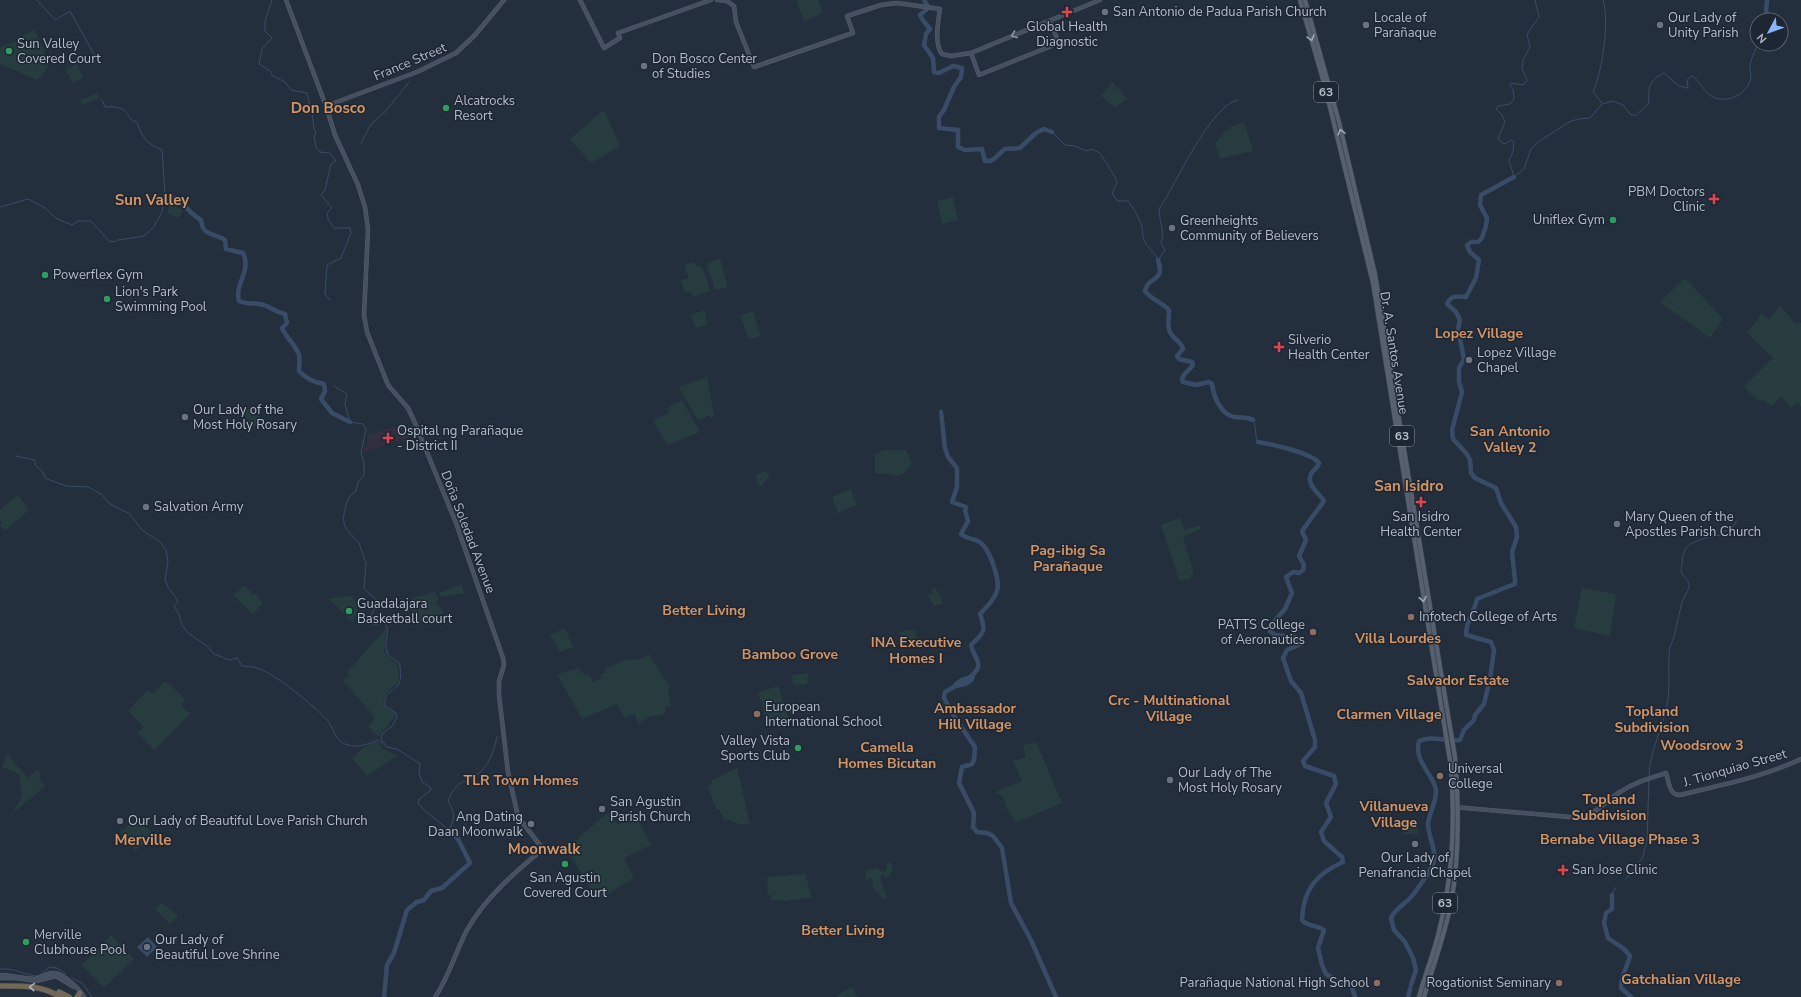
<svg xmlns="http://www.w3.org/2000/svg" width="1801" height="997" viewBox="0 0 1801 997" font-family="'Nunito Sans',sans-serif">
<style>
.medical{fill:#32303f}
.green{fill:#263c3f}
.water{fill:#394c67}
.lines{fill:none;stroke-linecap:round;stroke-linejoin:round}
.stream{stroke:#394c67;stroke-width:1}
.river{stroke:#394c67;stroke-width:4.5}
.secondary-casing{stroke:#565f6c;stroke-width:4.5}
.primary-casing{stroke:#414a57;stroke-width:5}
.motorway-casing{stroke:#434c59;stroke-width:6}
.secondary{stroke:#465061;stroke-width:3.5}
.primary{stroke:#56606e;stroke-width:4}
.motorway{stroke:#746855;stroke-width:5}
.oneway{stroke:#8e96a5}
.oneway2{stroke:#a1aab7}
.oneway3{stroke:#aeb4bd}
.health-dot{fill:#e0444e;stroke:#1d2633;stroke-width:1.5}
.worship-dot{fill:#6b7280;stroke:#1d2633;stroke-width:1.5}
.leisure-dot{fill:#2e9e5b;stroke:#1d2633;stroke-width:1.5}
.education-dot{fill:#8d6e63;stroke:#1d2633;stroke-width:1.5}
.labels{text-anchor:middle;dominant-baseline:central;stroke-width:3;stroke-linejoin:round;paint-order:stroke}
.shield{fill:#1d2633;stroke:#878f9c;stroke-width:1}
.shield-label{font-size:12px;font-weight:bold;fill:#b4bcc9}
.poi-label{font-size:13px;fill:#b4bcc9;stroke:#1d2633;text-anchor:start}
.street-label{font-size:13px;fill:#b4bcc9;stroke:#1d2633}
.neighbourhood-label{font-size:14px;font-weight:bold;fill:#d59563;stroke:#1d2633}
.quarter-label{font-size:15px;font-weight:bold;fill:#d59563;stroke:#1d2633}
</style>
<rect width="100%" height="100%" fill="#242f3e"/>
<path class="medical" d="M 404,424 L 406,430 L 414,427 L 417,435 L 363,452 L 363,449 L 367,446 L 368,441 L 367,435 Z"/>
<path class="green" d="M 796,0 L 818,0 L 823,13 L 804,21 Z
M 34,29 L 45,51 L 44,56 L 49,67 L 37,80 L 0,64 L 0,47 L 14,42 Z
M 77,64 L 83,78 L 72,83 L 66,69 Z
M 1113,82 L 1127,99 L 1115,107 L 1101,96 Z
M 97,93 L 99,98 L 82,105 L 80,100 Z
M 602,111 L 605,112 L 620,146 L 591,163 L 570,139 Z
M 1244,122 L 1253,151 L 1220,159 L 1215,144 C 1223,131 1230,126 1244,122 Z
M 953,197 L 958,220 L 942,224 L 937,201 Z
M 170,204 L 183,210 L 179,218 L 167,213 Z
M 716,259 L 720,259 L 728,287 L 715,290 L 708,268 L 708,263 Z
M 695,262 L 697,267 L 700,266 L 703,269 L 710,291 L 693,297 L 690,291 L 686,293 L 680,280 L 689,278 L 684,265 Z
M 1685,278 L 1723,319 L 1710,338 L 1660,302 Z
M 1780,305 L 1795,323 L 1801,323 L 1801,407 L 1798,403 L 1792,408 L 1781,397 L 1771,406 L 1765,401 L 1757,400 L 1744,387 L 1773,358 L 1747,333 L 1761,314 L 1769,320 Z
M 704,310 L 708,324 L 696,328 L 691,315 Z
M 753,311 L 761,336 L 749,339 L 740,316 Z
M 707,377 L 714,416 L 711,419 L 709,415 L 698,421 L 679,387 Z
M 682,401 L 699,430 L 698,433 L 667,445 L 653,420 L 669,413 L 668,409 L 671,405 Z
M 252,406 L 262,418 L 253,427 L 242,413 Z
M 883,450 L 906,450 L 912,463 L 905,473 L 895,477 L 894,475 L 875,473 L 875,455 Z
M 765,471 L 770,476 L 760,487 L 758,483 L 756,475 Z
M 851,489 L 857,505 L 838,513 L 832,497 Z
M 18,495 L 29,510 L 5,531 L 0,525 L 2,523 L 0,521 L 0,510 Z
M 1180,518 L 1185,530 L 1199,525 L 1201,529 L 1183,537 L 1194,573 L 1190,575 L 1191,579 L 1179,580 L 1161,525 Z
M 462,584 L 464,593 L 440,597 L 439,593 Z
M 245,585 L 253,595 L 255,594 L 263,603 L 253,614 L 233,595 Z
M 935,587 L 943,603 L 942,604 L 934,606 L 927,595 L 933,593 L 931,588 Z
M 1582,588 L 1616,594 L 1610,636 L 1574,628 Z
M 435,591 L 438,598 L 436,604 L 441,607 L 444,614 L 417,624 L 408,600 Z
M 343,596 L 352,597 C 360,606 358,613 352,621 L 329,599 Z
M 565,628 L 573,647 L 560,652 L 550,635 Z
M 386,629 L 384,652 L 393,662 L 398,665 L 399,682 C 391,689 382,694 384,706 L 396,714 C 391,724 384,728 378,737 L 368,726 L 374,720 L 374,716 L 343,681 L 349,675 L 347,672 Z
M 915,629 L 918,642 L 901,646 L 899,632 Z
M 649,654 L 670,688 L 668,690 L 671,706 L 665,707 L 666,711 L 662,715 L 649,717 L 638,724 L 635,714 L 624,718 L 617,704 L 582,719 L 557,674 L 579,668 L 585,676 L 589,675 L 593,682 L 602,678 L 600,675 L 605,673 L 605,669 L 625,660 L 641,659 Z
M 808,673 L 807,684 L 794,685 L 792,675 Z
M 164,682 L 168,683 L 185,699 L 181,705 L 190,714 L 154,750 L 138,733 L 144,727 L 128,711 L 147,690 L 152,694 Z
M 778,686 L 789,720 L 777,723 L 775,718 L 766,720 L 758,692 Z
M 378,741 L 382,749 L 398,755 L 367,776 L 352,758 L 364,747 Z
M 1036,742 L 1062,803 L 1017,822 L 1007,810 L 1003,797 L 995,792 L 1022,781 L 1013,761 L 1026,757 L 1023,745 Z
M 7,754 L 28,778 L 37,770 L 40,773 L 39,778 L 45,786 L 11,815 L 22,797 L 19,774 L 2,767 Z
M 737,768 L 750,824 L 738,824 L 728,819 L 724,820 L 719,809 L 717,810 L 707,786 L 712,784 L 711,781 Z
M 609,812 L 618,825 L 635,814 L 651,845 L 624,858 L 634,878 L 598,900 L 567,850 L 580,838 L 579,837 Z
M 138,818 L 154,835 L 135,851 L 120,832 Z
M 1418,823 L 1418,834 L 1403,834 L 1402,824 Z
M 891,862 L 893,871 L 890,872 L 891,875 L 885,877 L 884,874 L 880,876 L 887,898 L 882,900 L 878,891 L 875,892 L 871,878 L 866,880 L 865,870 L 879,868 L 879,871 L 886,872 L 885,870 L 887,869 L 886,864 Z
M 805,874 L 812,897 L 787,901 L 771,900 L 771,895 L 768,895 L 767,877 Z
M 162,903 L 178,916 L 170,924 L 155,909 Z
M 111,935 L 134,959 L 104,988 L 82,965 Z
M 852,987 L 858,997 L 838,997 L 837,995 Z"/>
<path class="water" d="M 974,675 L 975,678 C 969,689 960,686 949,690 C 956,679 962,676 974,675 Z
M 148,937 L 157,947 L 147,957 L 137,947 Z"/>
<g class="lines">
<path class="stream" d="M 37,0 L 55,20 L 70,11 L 97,60 L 92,65
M 272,0 L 265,21 L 265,31 L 272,38 L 262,49 L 259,64 L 270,71 L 273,76 L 285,82 L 291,90 L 307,93 L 311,111
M 1535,0 L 1539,17 L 1527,34 L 1530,47 L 1523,60 L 1522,69 L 1526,77 L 1527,81 L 1523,85 L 1511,83 L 1510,86 L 1513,90 L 1514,99 L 1510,104 L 1498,106 L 1496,109 L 1502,115 L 1505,122 L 1498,138 L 1501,142 L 1505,144 L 1511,140 L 1514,142 L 1513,152 L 1509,160 L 1514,177 L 1524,169 L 1531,149 L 1538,142 L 1569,122 L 1578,119 L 1590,118 L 1602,104 L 1613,101 L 1623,105 L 1630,114 L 1635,116 L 1649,103 C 1648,87 1649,80 1664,73 L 1679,86 L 1688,88 L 1687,80 L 1692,76 C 1701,81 1703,92 1713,97 C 1728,104 1749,94 1751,76 C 1751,72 1749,68 1750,64 C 1752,57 1755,51 1758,44
M 1770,19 L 1770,20
M 102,100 L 105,107 C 134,105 122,118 137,122 C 141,136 148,145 162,150 L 165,196 L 162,212 L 153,228 L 144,236 L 118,240
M 1602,103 L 1593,92 C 1602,73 1610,20 1603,0
M 312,113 L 314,128 L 316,134 L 314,136 L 316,147 L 320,152 L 330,153 L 336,161 L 331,164 L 325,190 L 321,195 L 332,208 L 327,213 L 328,219 L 334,228 L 350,228 L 351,233 L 341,258 L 327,265 L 325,294 L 330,300
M 1052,132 L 1065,145 L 1075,146 L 1086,151 L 1092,149 L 1100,153 C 1103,158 1117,179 1117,182 C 1116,186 1113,190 1112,194 L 1118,201 L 1128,201 C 1134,209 1139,217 1142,227 C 1143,232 1142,237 1145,242 C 1148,249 1156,253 1158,260 L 1165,250 L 1161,243 C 1165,231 1159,221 1159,209 C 1176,185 1210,105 1238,100
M 361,143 L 371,124 L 385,112 L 409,82
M 0,207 L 28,199 L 45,208 L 57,219 L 72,225 L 78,221 L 91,221 L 110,242 L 116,241
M 334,386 L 347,394 L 345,404 L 350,422 L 363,424 L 366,429 L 361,453 L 364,462 L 364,475 L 358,482 L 356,491 L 349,497 L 346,505 L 343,519 L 346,529 L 359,543 L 366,563 L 364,589 L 377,600 L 375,608 L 369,619 L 370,623 L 374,625 L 385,623 C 391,633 383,642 387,652 C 389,659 397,660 400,665 C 400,671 402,680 398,685 C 392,694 384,690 385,706 L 396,713 L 397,717 L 392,726 L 382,734 L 381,739 L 387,747 L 397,749 L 420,764 L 419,773 L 422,782 L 431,788 L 430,791 L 419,799 L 418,803 L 424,810 L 449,830 C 455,818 455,813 448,801 C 459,776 463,786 479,773 C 490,764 494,750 497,737
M 1253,420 C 1257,427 1254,435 1258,442
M 16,456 L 35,460 L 35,465 L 42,471 L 45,478 L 66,486 L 88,487 L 101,494 L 110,504 L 130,514 L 142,530 L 160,542 L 166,550 L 168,561 L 165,579 L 168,587 L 178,601 L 174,607 L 178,612 L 182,625 L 188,633 L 208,647 L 214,654 L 229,660 L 237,658 L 242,666 C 247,667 252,666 257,668 C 273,672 316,707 328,721 C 332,726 335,737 340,741 C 352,750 366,745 378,740 L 383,744
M 1649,776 C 1649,752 1663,729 1667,705 C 1671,685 1667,665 1670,646 L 1673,640 L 1682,602 L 1689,588 L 1689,583 L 1681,572 C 1682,565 1682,552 1687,547 C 1693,540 1713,536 1721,535 L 1722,532 L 1731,529 L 1737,521
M 1626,879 L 1643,857 L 1647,840 L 1649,779
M 1612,895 L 1616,887
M 0,969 C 13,967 31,977 37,976 C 41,975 46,969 50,967 L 57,968 L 66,974
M 72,978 L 83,984 L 92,997"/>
<path class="river" d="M 924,0 L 927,5 L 926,10 L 920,15 L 922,19 L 930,29 L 926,34 L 924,45 L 933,58 L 934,72 L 939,73 L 953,66 L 962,68 L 961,77 L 954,87 L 944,110 L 939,117 L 939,128 L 958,130 L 958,147 L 965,150 L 982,149 L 985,161 C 996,162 997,154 1005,149 L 1020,148 L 1036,133 L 1044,129 L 1052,132
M 1767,0 L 1766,11 L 1770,19
M 165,196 C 186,200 184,210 201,220 C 203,237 213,232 225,240 L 226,249 L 243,253 C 252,271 234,284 239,301 C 247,305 255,302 264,305 C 272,308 275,312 285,314 L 287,323 L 282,328 C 287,339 296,345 299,355 C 300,360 299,366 299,371 C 307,379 313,382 324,384 L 325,391 L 321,399 L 332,413 L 350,422
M 1158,260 C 1166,283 1148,275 1145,291 C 1150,299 1162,302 1169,310 C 1169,316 1167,326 1170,332 C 1173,339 1181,341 1183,349 L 1177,356 L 1179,359 L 1192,362 L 1193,365 C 1189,371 1184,372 1182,379 L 1183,382 L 1196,385 L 1209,382 L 1212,384 C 1213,394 1219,411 1231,416 C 1238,419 1246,416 1253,420
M 941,412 L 945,448 L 948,457 L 957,468 L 957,487 L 952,502 L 966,507 L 965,510 L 968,521 L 961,534 C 966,539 975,538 981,543 C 987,548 989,554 992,561 C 1002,589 1000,593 980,614 C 987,633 983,633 971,645 C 974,660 987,664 969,678
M 1258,442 C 1271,444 1312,453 1319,463 C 1318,468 1313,470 1311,474 C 1306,485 1319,493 1324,501 L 1302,531 L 1306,540 L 1299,556 L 1304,565 L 1303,570 L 1299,573 L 1293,572 L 1286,577 L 1292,593 L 1285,609 L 1273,623 L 1270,631 L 1275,635 L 1295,637 L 1301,644 L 1287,650 L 1283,658 L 1291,681 L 1301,693 L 1315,740 L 1315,747 L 1303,761 L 1305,766 L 1334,776 L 1336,784 L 1326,803 L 1331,817 L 1321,832 L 1324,841 L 1342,857 L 1343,862 C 1316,874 1303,890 1302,920 C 1308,927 1318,925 1324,930 L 1318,948 L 1322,965 L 1326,974 L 1340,983
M 954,687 L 945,692 L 944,698 L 955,718 L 975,747 L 974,760 L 972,764 L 962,767 L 959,783 L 974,813 L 973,827 L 977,832 L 987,833 L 993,836 L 1002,848 L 1011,903 L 1031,940 L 1056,997
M 1612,895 L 1612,909 L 1606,913 L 1604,923 L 1608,938 L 1624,949 L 1630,956 C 1627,968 1621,975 1621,988 L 1631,997
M 1340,983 L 1345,981 L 1351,984 L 1355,997
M 1411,985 L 1416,970 L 1413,958 L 1405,942 L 1394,930 L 1391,918 C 1394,911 1401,906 1407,901 C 1413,896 1434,867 1434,860 C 1436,848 1428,836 1428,824 C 1429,812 1439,798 1435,786 C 1429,770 1414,760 1419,741 C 1432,735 1446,742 1460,740 L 1464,730 L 1474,720 L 1475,715 L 1484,704 L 1490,679 L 1494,650 L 1491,642 L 1466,635 C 1466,619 1474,614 1477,599 L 1512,585 L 1515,584 L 1515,580 L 1512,552 L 1517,537 L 1516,527 L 1501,503 L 1496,488 L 1475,478 L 1471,473 L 1470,460 L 1467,454 L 1453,439 L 1452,430 L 1462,392 L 1459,382 L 1459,368 L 1464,359 L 1458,329 L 1460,320 L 1456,312 L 1447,304 C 1451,295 1457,296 1466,297 L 1476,278 L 1479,260 L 1470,252 L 1467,245 L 1471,242 L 1478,242 L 1482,238 L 1486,226 L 1487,218 L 1480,205 L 1481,195 L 1514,177
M 384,997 L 387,965 L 394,953 L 407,910 L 417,902 L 424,900 L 431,891 L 442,888 L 470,863 L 458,839 L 449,830
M 1408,997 L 1410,989"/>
<defs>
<path id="secondary" d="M 286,0 L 326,106 L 335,135 L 358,185 L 365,207 L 368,230 L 364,315 L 367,332 L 388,385 L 408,408 L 415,423 L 456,523 L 503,658 L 504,665 L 499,681 L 499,695 L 508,772 L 517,812 L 519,818 L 543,849 C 515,872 485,898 467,930 C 456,951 448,979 435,997
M 580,0 L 604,48 L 620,38 L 618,33 L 711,0
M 717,0 L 727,1 L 734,6 L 736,22 L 754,67 L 853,33 L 847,16 L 881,5 L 897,3 L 940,9 C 938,22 934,44 942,54 L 951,56 L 971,53 L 1100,0
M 971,53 L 979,75 L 1059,43 L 1050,21
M 326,106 L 417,72 L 456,53 L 475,35 L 504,0
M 1454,807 L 1581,818 C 1596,814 1607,800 1620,792 C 1635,782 1650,778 1666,773 C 1669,782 1669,795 1680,795 C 1721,785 1763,777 1801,759
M 0,975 C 12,975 23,979 35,979 C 41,978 46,973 53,973 C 62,972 80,989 84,997
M 0,978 L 16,978 L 36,981 L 56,976 L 74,987"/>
<path id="primary" d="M 1300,0 L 1324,83 L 1373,283 L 1451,767 C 1455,821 1453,874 1440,927 C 1435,951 1425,974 1419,997
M 1305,0 L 1339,122 L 1375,274 L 1455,757 C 1459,806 1460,855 1451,903 C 1445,935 1433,966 1424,997"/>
<path id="motorway" d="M 0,986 C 24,986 40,985 61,997
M 59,992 L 69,997
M 77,997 L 80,993"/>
</defs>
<use href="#secondary" class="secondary-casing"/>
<use href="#primary" class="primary-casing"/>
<use href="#motorway" class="motorway-casing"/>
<use href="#secondary" class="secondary"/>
<use href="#primary" class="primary"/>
<use href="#motorway" class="motorway"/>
</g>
<defs><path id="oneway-chevron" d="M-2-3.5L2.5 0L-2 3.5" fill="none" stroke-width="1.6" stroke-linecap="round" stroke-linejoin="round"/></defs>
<use class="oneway" href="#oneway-chevron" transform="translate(1014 35) rotate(158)"/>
<g class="oneway2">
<use href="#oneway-chevron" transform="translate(1311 38) rotate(74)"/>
<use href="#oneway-chevron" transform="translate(1341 132) rotate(-104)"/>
<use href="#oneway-chevron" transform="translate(1423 599) rotate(81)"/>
</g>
<use class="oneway3" href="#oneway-chevron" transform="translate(32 987) rotate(-176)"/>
<g class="health-dot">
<path d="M1065 6h4v4h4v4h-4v4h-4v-4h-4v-4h4z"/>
<path d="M1712 193h4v4h4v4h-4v4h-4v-4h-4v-4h4z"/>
<path d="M1277 341h4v4h4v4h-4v4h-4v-4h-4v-4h4z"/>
<path d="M386 432h4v4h4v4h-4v4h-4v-4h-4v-4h4z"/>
<path d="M1419 496h4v4h4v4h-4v4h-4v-4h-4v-4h4z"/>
<path d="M1561 864h4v4h4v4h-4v4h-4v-4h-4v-4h4z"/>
</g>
<g class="worship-dot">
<circle cx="1105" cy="12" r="4"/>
<circle cx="1366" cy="25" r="4"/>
<circle cx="1660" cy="25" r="4"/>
<circle cx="644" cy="66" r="4"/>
<circle cx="1172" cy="228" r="4"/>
<circle cx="1469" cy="360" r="4"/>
<circle cx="185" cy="417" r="4"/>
<circle cx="146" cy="507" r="4"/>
<circle cx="1617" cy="524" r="4"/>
<circle cx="1170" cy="780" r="4"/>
<circle cx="602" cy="809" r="4"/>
<circle cx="120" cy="821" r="4"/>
<circle cx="531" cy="824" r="4"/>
<circle cx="1415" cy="844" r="4"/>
<circle cx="147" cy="947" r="4"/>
</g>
<g class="leisure-dot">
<circle cx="9" cy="51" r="4"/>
<circle cx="446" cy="108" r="4"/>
<circle cx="1613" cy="220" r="4"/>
<circle cx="45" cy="275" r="4"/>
<circle cx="107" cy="299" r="4"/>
<circle cx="349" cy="611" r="4"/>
<circle cx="798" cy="748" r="4"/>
<circle cx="565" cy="864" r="4"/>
<circle cx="26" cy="942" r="4"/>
</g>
<g class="education-dot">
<circle cx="1411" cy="617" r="4"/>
<circle cx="1313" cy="632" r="4"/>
<circle cx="757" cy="714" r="4"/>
<circle cx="1440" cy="776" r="4"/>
<circle cx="1377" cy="983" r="4"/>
<circle cx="1559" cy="983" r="4"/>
</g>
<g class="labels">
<g class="shield">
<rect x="1314" y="82" width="24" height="20" rx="3"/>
<rect x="1390" y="426" width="24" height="20" rx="3"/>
<rect x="1433" y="893" width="24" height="20" rx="3"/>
</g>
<g class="shield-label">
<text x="1326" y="92">63</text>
<text x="1402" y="436">63</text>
<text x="1445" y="903">63</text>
</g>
<g class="poi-label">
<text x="1113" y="12">San Antonio de Padua Parish Church</text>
<text x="1374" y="18">Locale of<tspan x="1374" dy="15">Parañaque</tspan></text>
<text x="1668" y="18">Our Lady of<tspan x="1668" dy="15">Unity Parish</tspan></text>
<text x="1067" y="27" text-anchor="middle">Global Health<tspan x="1067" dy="15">Diagnostic</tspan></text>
<text x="17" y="44">Sun Valley<tspan x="17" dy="15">Covered Court</tspan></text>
<text x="652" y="59">Don Bosco Center<tspan x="652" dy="15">of Studies</tspan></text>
<text x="454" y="101">Alcatrocks<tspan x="454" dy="15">Resort</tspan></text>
<text x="1705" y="192" text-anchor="end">PBM Doctors<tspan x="1705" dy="15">Clinic</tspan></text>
<text x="1605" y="220" text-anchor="end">Uniflex Gym</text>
<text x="1180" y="221">Greenheights<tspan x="1180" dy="15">Community of Believers</tspan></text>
<text x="53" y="275">Powerflex Gym</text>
<text x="115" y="292">Lion's Park<tspan x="115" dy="15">Swimming Pool</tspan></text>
<text x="1288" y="340">Silverio<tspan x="1288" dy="15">Health Center</tspan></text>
<text x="1477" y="353">Lopez Village<tspan x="1477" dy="15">Chapel</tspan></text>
<text x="193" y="410">Our Lady of the<tspan x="193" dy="15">Most Holy Rosary</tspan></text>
<text x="397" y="431">Ospital ng Parañaque<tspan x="397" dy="15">- District II</tspan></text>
<text x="154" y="507">Salvation Army</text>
<text x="1421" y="517" text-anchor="middle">San Isidro<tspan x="1421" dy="15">Health Center</tspan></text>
<text x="1625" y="517">Mary Queen of the<tspan x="1625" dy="15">Apostles Parish Church</tspan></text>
<text x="357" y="604">Guadalajara<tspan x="357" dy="15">Basketball court</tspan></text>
<text x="1419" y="617">Infotech College of Arts</text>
<text x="1305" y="625" text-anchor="end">PATTS College<tspan x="1305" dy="15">of Aeronautics</tspan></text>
<text x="765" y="707">European<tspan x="765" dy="15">International School</tspan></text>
<text x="790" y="741" text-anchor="end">Valley Vista<tspan x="790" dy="15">Sports Club</tspan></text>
<text x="1448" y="769">Universal<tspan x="1448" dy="15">College</tspan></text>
<text x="1178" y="773">Our Lady of The<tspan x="1178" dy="15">Most Holy Rosary</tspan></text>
<text x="610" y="802">San Agustin<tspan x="610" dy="15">Parish Church</tspan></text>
<text x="523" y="817" text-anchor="end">Ang Dating<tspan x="523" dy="15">Daan Moonwalk</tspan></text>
<text x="128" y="821">Our Lady of Beautiful Love Parish Church</text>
<text x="1415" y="858" text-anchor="middle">Our Lady of<tspan x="1415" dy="15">Penafrancia Chapel</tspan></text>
<text x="1572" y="870">San Jose Clinic</text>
<text x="565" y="878" text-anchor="middle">San Agustin<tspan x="565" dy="15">Covered Court</tspan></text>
<text x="34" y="935">Merville<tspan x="34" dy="15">Clubhouse Pool</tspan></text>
<text x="155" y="940">Our Lady of<tspan x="155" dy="15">Beautiful Love Shrine</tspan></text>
<text x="1369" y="983" text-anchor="end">Parañaque National High School</text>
<text x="1551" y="983" text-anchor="end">Rogationist Seminary</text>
</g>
<g class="street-label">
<text transform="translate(410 62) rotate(-23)">France Street</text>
<text transform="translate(1394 353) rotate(81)">Dr. A. Santos Avenue</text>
<text transform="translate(468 532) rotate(69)">Doña Soledad Avenue</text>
<text transform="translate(1735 768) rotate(-16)">J. Tionquiao Street</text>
</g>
<g class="neighbourhood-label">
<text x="1479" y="333">Lopez Village</text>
<text x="1510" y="431">San Antonio<tspan x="1510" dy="16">Valley 2</tspan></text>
<text x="1068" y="550">Pag-ibig Sa<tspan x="1068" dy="16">Parañaque</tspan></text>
<text x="704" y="610">Better Living</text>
<text x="1398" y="638">Villa Lourdes</text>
<text x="916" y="642">INA Executive<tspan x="916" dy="16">Homes I</tspan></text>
<text x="790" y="654">Bamboo Grove</text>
<text x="1458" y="680">Salvador Estate</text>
<text x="1169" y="700">Crc - Multinational<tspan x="1169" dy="16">Village</tspan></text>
<text x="975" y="708">Ambassador<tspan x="975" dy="16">Hill Village</tspan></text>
<text x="1652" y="711">Topland<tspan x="1652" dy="16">Subdivision</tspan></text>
<text x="1389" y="714">Clarmen Village</text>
<text x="1702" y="745">Woodsrow 3</text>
<text x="887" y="747">Camella<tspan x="887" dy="16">Homes Bicutan</tspan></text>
<text x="521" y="780">TLR Town Homes</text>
<text x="1609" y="799">Topland<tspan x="1609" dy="16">Subdivision</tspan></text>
<text x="1394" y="806">Villanueva<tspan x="1394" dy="16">Village</tspan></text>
<text x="1620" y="839">Bernabe Village Phase 3</text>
<text x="843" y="930">Better Living</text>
<text x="1681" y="979">Gatchalian Village</text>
</g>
<g class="quarter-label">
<text x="328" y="108">Don Bosco</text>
<text x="152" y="200">Sun Valley</text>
<text x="1409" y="486">San Isidro</text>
<text x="143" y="840">Merville</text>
<text x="544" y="849">Moonwalk</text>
</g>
</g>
<g transform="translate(1769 32) rotate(229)"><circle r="19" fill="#1d2633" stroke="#59626f"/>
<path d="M0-3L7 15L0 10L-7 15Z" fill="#8ab4f8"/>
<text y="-6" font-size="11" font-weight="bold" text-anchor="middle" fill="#b4bcc9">N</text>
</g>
</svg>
